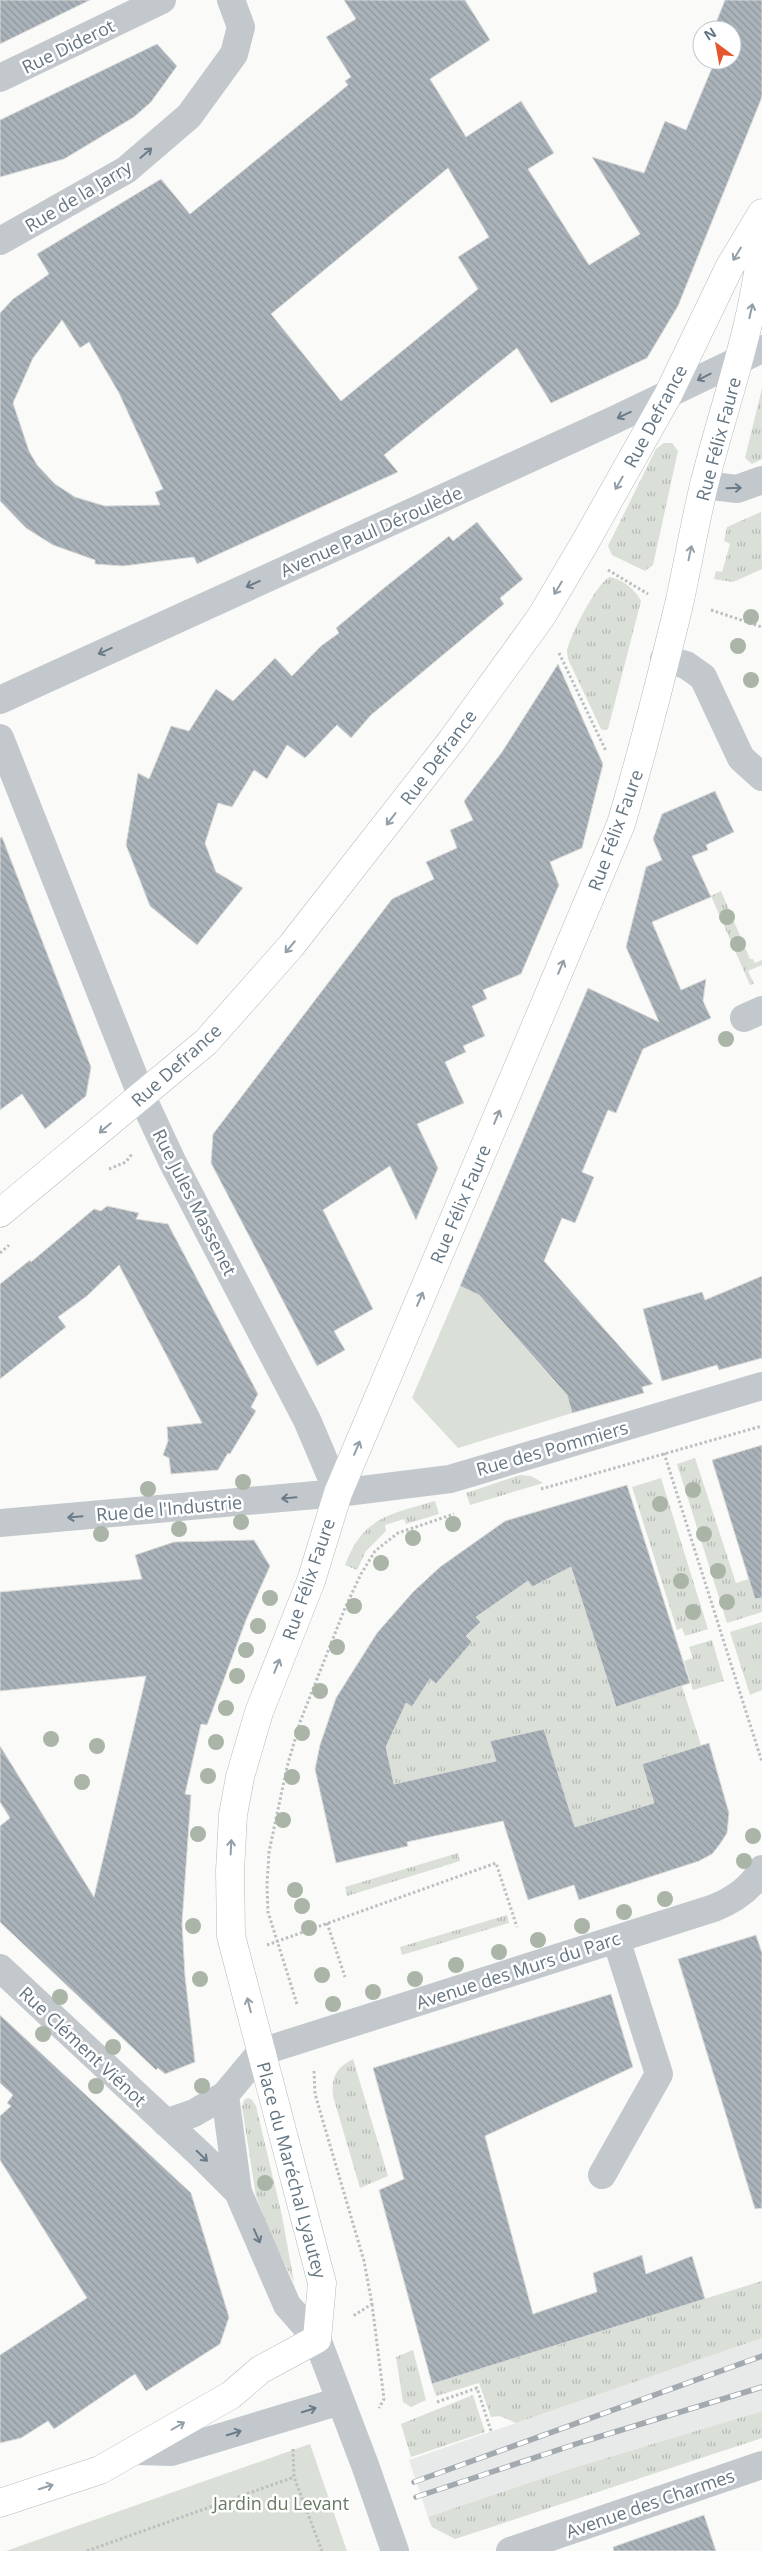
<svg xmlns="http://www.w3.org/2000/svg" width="762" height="2551" viewBox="0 0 762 2551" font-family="'Open Sans',sans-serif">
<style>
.built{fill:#e8e9e9}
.grass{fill:url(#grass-tufts)}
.green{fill:#dadfd7}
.building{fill:url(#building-back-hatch);stroke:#dcdcda;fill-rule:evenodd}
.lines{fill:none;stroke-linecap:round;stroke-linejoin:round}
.major-casing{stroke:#b5babe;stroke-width:29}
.path{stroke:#bbbfc2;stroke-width:3;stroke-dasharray:2.5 2.5;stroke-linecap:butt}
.minor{stroke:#c3c8cc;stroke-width:28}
.major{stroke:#fff;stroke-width:28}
.rail-casing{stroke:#a2aab0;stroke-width:5.5}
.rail{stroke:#fff;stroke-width:4;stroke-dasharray:11;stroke-linecap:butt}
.tree{fill:#aab4a7}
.oneway{stroke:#6a7a87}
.oneway2{stroke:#939fa8}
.labels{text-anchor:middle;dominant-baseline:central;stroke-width:5;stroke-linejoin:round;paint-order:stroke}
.street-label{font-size:18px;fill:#657683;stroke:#fff}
.park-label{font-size:18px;fill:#687a64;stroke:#fff}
</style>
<defs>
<pattern id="grass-tufts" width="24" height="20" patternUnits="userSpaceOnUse" patternTransform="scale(1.25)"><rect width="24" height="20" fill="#dadfd7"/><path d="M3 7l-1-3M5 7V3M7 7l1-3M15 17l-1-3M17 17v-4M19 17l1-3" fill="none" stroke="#b4b9b4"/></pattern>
<pattern id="building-back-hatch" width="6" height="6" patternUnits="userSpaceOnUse" patternTransform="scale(1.25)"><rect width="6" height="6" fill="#aab3b9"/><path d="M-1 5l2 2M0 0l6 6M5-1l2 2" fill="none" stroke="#8e969c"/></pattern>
</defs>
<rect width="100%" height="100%" fill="#fafaf8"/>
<path class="built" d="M 762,2338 L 762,2411 L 570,2469 L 428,2517 L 409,2460 Z"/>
<path class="grass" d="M 762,388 L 762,459 L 752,464 L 745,458 Z
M 664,443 L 672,443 L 678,451 L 653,565 L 645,571 L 612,555 L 608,546 L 656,449 Z
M 761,512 L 762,569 L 733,582 L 714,579 L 716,571 L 722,572 L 730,544 L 724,541 L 727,527 Z
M 610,577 C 622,579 636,590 641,601 L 608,729 L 604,730 L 601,729 L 568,659 L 567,651 C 570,636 597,582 610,577 Z
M 721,891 L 750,959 L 753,959 L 755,963 L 762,960 L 762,965 L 748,971 L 754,984 L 750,985 L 711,896 Z
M 695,1458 L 736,1583 L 762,1575 L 762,1612 L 727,1623 L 677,1464 Z
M 520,1475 L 531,1476 L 543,1483 L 470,1505 L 466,1493 Z
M 661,1478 L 708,1629 L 685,1636 L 682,1628 L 677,1630 L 632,1487 Z
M 435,1501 L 439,1514 L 406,1524 L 404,1519 L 385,1525 L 386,1531 L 366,1551 L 357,1570 L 345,1565 C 363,1517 390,1514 435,1501 Z
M 584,1562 L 584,1606 L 615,1706 L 682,1686 L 701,1745 L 642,1764 L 654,1803 L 575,1827 L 544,1729 L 490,1741 L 496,1761 L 394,1784 L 386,1747 L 406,1703 L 412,1707 L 430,1679 L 436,1684 L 472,1642 L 466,1636 L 481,1623 L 476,1617 L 528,1581 L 532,1587 L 544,1581 L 542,1575 Z
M 762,1622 L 762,1690 L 750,1695 L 730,1632 Z
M 712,1640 L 724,1681 L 693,1690 L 684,1661 L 693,1658 L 689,1647 Z
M 458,1853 L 460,1861 L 347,1896 L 345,1887 Z
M 507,1915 L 509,1923 L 402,1955 L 400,1947 Z
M 353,2059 L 388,2176 L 360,2188 L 333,2096 C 331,2077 336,2068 353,2059 Z
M 248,2098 L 252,2100 L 256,2106 L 282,2216 L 294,2282 L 270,2234 L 256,2196 L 242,2107 L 244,2100 Z
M 762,2281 L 762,2338 L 516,2423 L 500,2416 L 491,2417 L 479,2383 L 436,2396 L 432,2384 Z
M 413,2350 L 426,2400 L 411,2407 L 403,2402 L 396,2357 Z
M 473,2395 L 485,2432 L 411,2457 L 401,2424 Z
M 762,2411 L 762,2438 L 455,2539 L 432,2527 L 428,2517 L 570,2469 Z"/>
<path class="green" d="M 460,1286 L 493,1301 L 490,1308 L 555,1382 L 563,1381 L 572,1413 L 458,1448 L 412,1398 Z
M 310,2444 L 347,2551 L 6,2551 Z"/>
<path class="building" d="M 0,0 L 90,0 L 0,44 Z
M 344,0 L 465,0 L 490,40 L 430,79 L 466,137 L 521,101 L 554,153 L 528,169 L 589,265 L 640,234 L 592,157 L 644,173 L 665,121 L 686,130 L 714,63 L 707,60 L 732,60 L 732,30 L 713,30 L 725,0 L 762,0 L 762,97 L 678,306 L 647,358 L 551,403 L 517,348 L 384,455 L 398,472 L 197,564 L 194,557 L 123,566 L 95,564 L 95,560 L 53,545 L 26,528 L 0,501 L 0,313 L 13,299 L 49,274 L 37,254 L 161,179 L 190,214 L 348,85 L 345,81 L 351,77 L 326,37 L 356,19 ZM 448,168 L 489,237 L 458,257 L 478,289 L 341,401 L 271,314 ZM 62,320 L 80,348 L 89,342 L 119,393 L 163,489 L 155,492 L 160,505 L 105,506 L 75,497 L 55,484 L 37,465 L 29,451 L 13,403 L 33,358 Z
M 157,44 L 177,66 L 151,102 L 134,117 L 64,159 L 0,177 L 0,120 Z
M 477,522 L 523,579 L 500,598 L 504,604 L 371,715 L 351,738 L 337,725 L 305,758 L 287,745 L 267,779 L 254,770 L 232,807 L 218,803 L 205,843 L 216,872 L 243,888 L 197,945 L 150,906 L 126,845 L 138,773 L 149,779 L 171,726 L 189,731 L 216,689 L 233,701 L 275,658 L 292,676 L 321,646 L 339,633 L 336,628 L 384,588 L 449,536 L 453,541 Z
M 558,664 L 603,764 L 582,848 L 550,862 L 559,885 L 521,974 L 483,990 L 487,999 L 472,1006 L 485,1036 L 463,1046 L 466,1052 L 445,1062 L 464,1103 L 417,1124 L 438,1168 L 416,1220 L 390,1166 L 323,1210 L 373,1309 L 334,1331 L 345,1350 L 317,1366 L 211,1163 L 213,1134 L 392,899 L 434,879 L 426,862 L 457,848 L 450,830 L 473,820 L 464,801 L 502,752 Z
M 715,791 L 734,832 L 706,845 L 708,850 L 692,856 L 711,897 L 652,922 L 681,990 L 706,979 L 703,1001 L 711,1018 L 643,1049 L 616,1113 L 608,1110 L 582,1172 L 594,1177 L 575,1223 L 562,1218 L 544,1261 L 653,1384 L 642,1387 L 644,1393 L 572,1413 L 567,1395 L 479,1295 L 460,1286 L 588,988 L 659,1022 L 626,947 L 646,867 L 662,860 L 653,839 L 662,814 Z
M 2,837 L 91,1067 L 86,1096 L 45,1129 L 22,1094 L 0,1110 L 0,838 Z
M 107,1206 L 139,1213 L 136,1219 L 168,1224 L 258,1394 L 251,1407 L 256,1411 L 230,1454 L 228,1453 L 218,1470 L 171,1474 L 169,1458 L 163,1455 L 168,1441 L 167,1427 L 202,1423 L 119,1265 L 87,1296 L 58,1317 L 66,1327 L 0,1379 L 0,1284 L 30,1260 L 31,1262 L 94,1209 L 101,1211 Z
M 762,1276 L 762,1358 L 719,1370 L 717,1365 L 662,1381 L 643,1309 L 702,1292 L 705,1300 Z
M 762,1445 L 762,1598 L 755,1599 L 712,1460 Z
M 627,1485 L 690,1683 L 616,1707 L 571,1567 L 532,1587 L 528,1581 L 476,1617 L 481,1622 L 466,1636 L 472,1642 L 436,1684 L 430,1679 L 412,1707 L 406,1703 L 386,1747 L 394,1784 L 496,1761 L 490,1741 L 544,1729 L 575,1827 L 654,1803 L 642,1764 L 709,1743 L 729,1813 L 727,1833 L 720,1844 L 712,1854 L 699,1861 L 579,1900 L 574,1885 L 528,1900 L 503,1821 L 407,1842 L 408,1846 L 336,1863 L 315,1769 L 320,1745 L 336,1698 L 377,1633 L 413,1592 L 440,1567 L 505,1521 Z
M 254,1540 L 270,1566 L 246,1620 L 207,1725 L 201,1724 L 185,1794 L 191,1795 L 182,1923 L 185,1976 L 195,2062 L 165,2074 L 158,2068 L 156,2070 L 0,1922 L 0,1826 L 10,1818 L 0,1802 L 0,1746 L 94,1897 L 146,1676 L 0,1691 L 0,1592 L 142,1579 L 135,1555 L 174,1542 Z
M 756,1935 L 762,1953 L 762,2208 L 755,2209 L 678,1959 Z
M 611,1994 L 633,2067 L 485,2136 L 533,2314 L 597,2292 L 593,2273 L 642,2255 L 646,2274 L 692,2256 L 705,2299 L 432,2384 L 379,2190 L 404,2179 L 373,2068 Z
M 0,2015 L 191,2193 L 229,2317 L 220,2344 L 146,2391 L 135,2374 L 54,2429 L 48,2421 L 21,2438 L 0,2443 L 0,2355 L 87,2298 L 0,2160 L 0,2116 L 11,2106 L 7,2103 L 13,2095 L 0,2083 Z
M 704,2515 L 716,2551 L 614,2551 L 613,2547 Z"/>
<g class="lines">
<defs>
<path id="major" d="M 0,1213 L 206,1042 L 291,946 L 452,740 L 541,617 L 583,546 L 668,395 L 729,268 L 762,213
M 0,2503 L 100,2470 L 231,2395 L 260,2370 L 317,2339 L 322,2283 L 231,1936 L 230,1871 L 233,1815 L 240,1777 L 259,1712 L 311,1581 L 338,1493 L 621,824 C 643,750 662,675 680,600 C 688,562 695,523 704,485 C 724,404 754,326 762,242"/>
</defs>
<use href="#major" class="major-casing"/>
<path class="path" d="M 608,570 L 648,594
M 711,610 L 762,627
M 559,653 L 606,751
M 109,1169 L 126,1162 L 132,1154
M 0,1253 L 9,1245
M 664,1453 L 762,1762
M 541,1489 L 762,1426
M 327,1923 L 345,1977
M 267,1945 L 496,1863 L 517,1927
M 297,2004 L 268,1912 L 267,1884 L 269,1852 L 287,1767 L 300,1722 L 345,1608 L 361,1574 L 375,1551 L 398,1533 L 454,1514
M 314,2071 L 315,2094 L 364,2261 L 372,2304 L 353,2316
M 372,2304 L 384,2399 L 379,2408
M 437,2402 L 477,2388 L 491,2431
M 293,2449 L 294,2477 L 322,2551
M 87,2551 L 294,2477"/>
<path class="minor" d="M 0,78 L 162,0
M 0,241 L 126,170 L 189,116 L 234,54 L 241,27 L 231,0
M 704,485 L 737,489 L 762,480
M 664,659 L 686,665 L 703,677 L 741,758 L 762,777
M 0,700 L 614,420 L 762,349
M 0,738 L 142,1097 L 172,1161 L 307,1420 L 338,1493
M 744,1018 L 762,1010
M 0,1523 L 338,1493 L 450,1479 L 762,1386
M 0,1968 L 201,2155 L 238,2192 L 287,2305 L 317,2339 L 365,2465 L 395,2551
M 225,2095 L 238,2192
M 166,2123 L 194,2113 L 225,2095 L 261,2052 L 714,1908 C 734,1900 751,1889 762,1869
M 602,2175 L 659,2074 L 616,1939
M 136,2451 L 171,2452 L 340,2401
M 510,2551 L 762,2465"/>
<use href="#major" class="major"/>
<defs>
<path id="rail" d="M 414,2482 L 762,2356
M 416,2497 L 582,2442 L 762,2387"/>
</defs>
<use href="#rail" class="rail-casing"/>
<use href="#rail" class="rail"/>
</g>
<g class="tree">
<circle cx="751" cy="617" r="8"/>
<circle cx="738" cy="646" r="8"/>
<circle cx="751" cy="680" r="8"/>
<circle cx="727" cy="917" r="8"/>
<circle cx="738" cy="944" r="8"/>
<circle cx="726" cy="1039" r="8"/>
<circle cx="243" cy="1482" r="8"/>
<circle cx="148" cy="1489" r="8"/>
<circle cx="693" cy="1490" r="8"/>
<circle cx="660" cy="1504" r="8"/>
<circle cx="241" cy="1522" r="8"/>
<circle cx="453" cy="1524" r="8"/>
<circle cx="179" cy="1529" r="8"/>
<circle cx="101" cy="1534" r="8"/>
<circle cx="704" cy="1534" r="8"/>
<circle cx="413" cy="1538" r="8"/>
<circle cx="381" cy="1563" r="8"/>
<circle cx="718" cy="1571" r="8"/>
<circle cx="681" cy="1581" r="8"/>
<circle cx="270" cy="1598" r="8"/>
<circle cx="727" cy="1602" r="8"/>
<circle cx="354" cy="1606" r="8"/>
<circle cx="693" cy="1612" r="8"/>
<circle cx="258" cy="1626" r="8"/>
<circle cx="337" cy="1647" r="8"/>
<circle cx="246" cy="1650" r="8"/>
<circle cx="237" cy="1676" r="8"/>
<circle cx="320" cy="1691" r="8"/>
<circle cx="226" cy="1708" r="8"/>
<circle cx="302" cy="1733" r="8"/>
<circle cx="51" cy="1739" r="8"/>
<circle cx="216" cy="1742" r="8"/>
<circle cx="97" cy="1746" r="8"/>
<circle cx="208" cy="1776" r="8"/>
<circle cx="292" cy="1777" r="8"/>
<circle cx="82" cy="1782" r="8"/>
<circle cx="283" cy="1820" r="8"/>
<circle cx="198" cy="1834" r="8"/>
<circle cx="753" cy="1836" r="8"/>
<circle cx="744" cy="1861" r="8"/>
<circle cx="295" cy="1890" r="8"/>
<circle cx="665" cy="1899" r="8"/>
<circle cx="302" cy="1906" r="8"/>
<circle cx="624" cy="1912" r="8"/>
<circle cx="193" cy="1926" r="8"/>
<circle cx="582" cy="1926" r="8"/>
<circle cx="309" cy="1928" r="8"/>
<circle cx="538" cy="1940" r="8"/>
<circle cx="499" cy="1952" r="8"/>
<circle cx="456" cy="1965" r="8"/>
<circle cx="322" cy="1975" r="8"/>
<circle cx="200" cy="1979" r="8"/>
<circle cx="415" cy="1979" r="8"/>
<circle cx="373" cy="1992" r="8"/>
<circle cx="60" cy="1997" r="8"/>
<circle cx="333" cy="2004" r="8"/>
<circle cx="43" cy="2034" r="8"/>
<circle cx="113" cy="2047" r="8"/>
<circle cx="96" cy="2086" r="8"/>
<circle cx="202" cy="2086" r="8"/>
<circle cx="265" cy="2183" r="8"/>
</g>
<defs><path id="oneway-shaft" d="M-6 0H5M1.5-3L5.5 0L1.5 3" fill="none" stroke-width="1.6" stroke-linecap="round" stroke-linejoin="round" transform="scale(1.25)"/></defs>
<g class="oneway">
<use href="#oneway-shaft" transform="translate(146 153) rotate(-41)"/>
<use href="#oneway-shaft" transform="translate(704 377) rotate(153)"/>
<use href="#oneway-shaft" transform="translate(624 415) rotate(155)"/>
<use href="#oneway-shaft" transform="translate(734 488) rotate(-2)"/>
<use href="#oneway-shaft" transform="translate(253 584) rotate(156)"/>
<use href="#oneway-shaft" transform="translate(105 651) rotate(156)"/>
<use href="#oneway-shaft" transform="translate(289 1498) rotate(175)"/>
<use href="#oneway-shaft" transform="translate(75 1517) rotate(175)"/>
<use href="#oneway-shaft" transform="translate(202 2156) rotate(44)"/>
<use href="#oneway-shaft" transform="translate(257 2236) rotate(66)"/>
<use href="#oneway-shaft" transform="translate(309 2410) rotate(-17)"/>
<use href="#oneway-shaft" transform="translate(234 2433) rotate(-17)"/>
</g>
<g class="oneway2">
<use href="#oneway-shaft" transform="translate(737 254) rotate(121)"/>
<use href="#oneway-shaft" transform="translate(751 311) rotate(-77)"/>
<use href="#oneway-shaft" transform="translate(619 483) rotate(120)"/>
<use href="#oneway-shaft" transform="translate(690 553) rotate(-78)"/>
<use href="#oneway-shaft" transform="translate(558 588) rotate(121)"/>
<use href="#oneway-shaft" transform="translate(391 819) rotate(128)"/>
<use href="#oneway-shaft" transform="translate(290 947) rotate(130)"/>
<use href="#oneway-shaft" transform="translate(561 967) rotate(-67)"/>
<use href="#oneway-shaft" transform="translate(497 1117) rotate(-67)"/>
<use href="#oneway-shaft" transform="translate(105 1128) rotate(140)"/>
<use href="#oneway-shaft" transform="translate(420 1299) rotate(-67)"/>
<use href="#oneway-shaft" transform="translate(357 1448) rotate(-67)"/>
<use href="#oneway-shaft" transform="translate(277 1666) rotate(-68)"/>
<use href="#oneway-shaft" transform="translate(231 1847) rotate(-87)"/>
<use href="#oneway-shaft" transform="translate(249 2005) rotate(-104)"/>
<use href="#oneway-shaft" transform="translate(178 2426) rotate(-30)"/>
<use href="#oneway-shaft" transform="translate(46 2487) rotate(-18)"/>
</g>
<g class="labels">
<g class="street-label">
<text transform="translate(68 46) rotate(-26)">Rue Diderot</text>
<text transform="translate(78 196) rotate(-31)">Rue de la Jarry</text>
<text transform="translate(655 416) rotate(-62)">Rue Defrance</text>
<text transform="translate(718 439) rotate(-75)">Rue Félix Faure</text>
<text transform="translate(371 531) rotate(-24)">Avenue Paul Déroulède</text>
<text transform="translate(438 757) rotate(-53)">Rue Defrance</text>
<text transform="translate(615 830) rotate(-70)">Rue Félix Faure</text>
<text transform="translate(176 1065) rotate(-42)">Rue Defrance</text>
<text transform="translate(195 1202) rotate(63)">Rue Jules Massenet</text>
<text transform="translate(460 1204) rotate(-67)">Rue Félix Faure</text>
<text transform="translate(552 1448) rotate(-16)">Rue des Pommiers</text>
<text transform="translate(169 1508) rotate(-5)">Rue de l'Industrie</text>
<text transform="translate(308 1579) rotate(-71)">Rue Félix Faure</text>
<text transform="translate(518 1970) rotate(-18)">Avenue des Murs du Parc</text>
<text transform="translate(83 2046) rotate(43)">Rue Clément Viénot</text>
<text transform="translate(292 2170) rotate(75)">Place du Maréchal Lyautey</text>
<text transform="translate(650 2503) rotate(-19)">Avenue des Charmes</text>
</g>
<g class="park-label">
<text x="281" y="2503">Jardin du Levant</text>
</g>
</g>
<g transform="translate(717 45) rotate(328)"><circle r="24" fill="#ffffff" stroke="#c1c8cd"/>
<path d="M0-4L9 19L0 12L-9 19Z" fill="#e4572e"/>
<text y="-8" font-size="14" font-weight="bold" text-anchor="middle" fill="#657683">N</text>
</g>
</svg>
